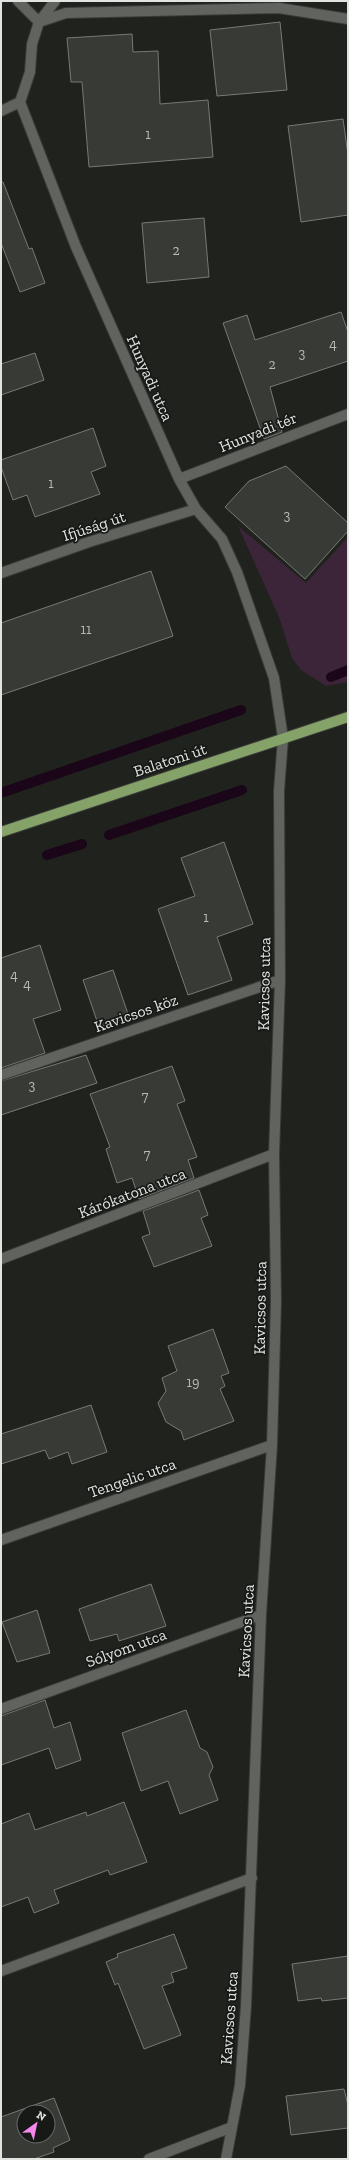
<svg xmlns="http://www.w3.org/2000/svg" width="349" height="2160" viewBox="0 0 349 2160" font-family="'Zilla Slab',serif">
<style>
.green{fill:#3c2439}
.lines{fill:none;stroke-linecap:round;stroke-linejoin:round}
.stream{stroke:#1b0519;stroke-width:10}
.building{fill:#373a35;stroke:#777a74;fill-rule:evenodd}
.street-casing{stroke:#393c38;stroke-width:12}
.primary-casing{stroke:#393c38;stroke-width:12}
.street{stroke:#60635e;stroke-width:10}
.primary{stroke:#85a269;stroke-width:10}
.labels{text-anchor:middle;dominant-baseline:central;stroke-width:3.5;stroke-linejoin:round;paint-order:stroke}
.number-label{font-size:14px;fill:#b7bab6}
.street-label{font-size:16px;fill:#e2e4e1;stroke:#161915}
</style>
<rect width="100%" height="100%" fill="#20221e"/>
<path class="green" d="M 238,526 L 306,583 L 348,537 L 348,682 L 326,686 L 301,670 L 292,658 L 279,617 Z"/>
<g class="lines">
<path class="stream" d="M 331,677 L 348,670
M 1,793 L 241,710
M 109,835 L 242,790
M 47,855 L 82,844"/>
</g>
<path class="building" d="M 280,22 L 287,90 L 217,96 L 210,30 Z
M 132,34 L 133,52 L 158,51 L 160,104 L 208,100 L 213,157 L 89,167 L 82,82 L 71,82 L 67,38 Z
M 343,119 L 348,155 L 348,215 L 301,222 L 288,126 Z
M 1,182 L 3,182 L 29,249 L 32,248 L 45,283 L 20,292 L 1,243 Z
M 204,218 L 209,277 L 147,283 L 142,223 Z
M 341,312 L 348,332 L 348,361 L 270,387 L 282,432 L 264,439 L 223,323 L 247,315 L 255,340 Z
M 35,353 L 44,380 L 1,395 L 1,364 Z
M 93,428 L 106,466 L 91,472 L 100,494 L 35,517 L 27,495 L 13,500 L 1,467 L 1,460 Z
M 286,466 L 348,523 L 348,531 L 305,579 L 225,507 L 249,481 Z
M 151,571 L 173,636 L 1,695 L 1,623 Z
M 224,842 L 253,924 L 217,937 L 232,980 L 188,995 L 158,909 L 195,896 L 181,858 Z
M 40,945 L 61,1010 L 33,1019 L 45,1053 L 1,1068 L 1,958 Z
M 113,970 L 129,1017 L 99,1027 L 83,980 Z
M 86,1055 L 97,1083 L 1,1115 L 1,1081 Z
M 172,1066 L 185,1101 L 177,1104 L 197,1157 L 188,1160 L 194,1178 L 139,1199 L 132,1178 L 117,1183 L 106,1149 L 110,1147 L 90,1094 Z
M 199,1190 L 208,1215 L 201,1218 L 212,1246 L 154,1267 L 142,1237 L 150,1234 L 143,1211 Z
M 213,1329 L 229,1373 L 221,1376 L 225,1386 L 220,1389 L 234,1421 L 184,1440 L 181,1431 L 166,1422 L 158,1403 L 166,1391 L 162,1378 L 177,1371 L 168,1346 Z
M 91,1405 L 107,1452 L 72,1464 L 68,1452 L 49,1459 L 45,1450 L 1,1464 L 1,1434 Z
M 151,1584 L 166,1626 L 119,1641 L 117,1634 L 90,1641 L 79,1609 Z
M 37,1610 L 50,1653 L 17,1662 L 2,1622 Z
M 45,1700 L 54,1728 L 70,1722 L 81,1760 L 56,1769 L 49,1748 L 1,1765 L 1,1716 Z
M 186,1710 L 200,1748 L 207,1752 L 213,1767 L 209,1775 L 218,1800 L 180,1814 L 168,1781 L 141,1791 L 122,1733 Z
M 124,1802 L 147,1862 L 110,1875 L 108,1870 L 54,1890 L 59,1903 L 34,1913 L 28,1897 L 1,1907 L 1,1824 L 29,1813 L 35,1830 L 86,1812 L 87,1816 Z
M 174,1934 L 187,1968 L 171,1973 L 174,1982 L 162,1986 L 181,2035 L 144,2049 L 118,1983 L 115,1985 L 106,1962 L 118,1957 L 117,1954 Z
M 348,1956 L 348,1998 L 322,2001 L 321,1998 L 298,2001 L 292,1964 Z
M 344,2089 L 348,2105 L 348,2128 L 291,2135 L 286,2096 Z
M 54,2098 L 70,2140 L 53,2148 L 54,2152 L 34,2159 L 1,2159 L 1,2117 ZM 24,2112 L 48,2112 L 48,2136 L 24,2136 Z"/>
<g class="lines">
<defs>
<path id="street" d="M 18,1 L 39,22
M 55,1 L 39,22 L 32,44 L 30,72 L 20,102 L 76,247 L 179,479 L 196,509 L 222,539 L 237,572 L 274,678 L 283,738 L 279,791 L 280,980 L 274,1154 L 276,1302 L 272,1445 L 261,1615 L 246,2006 L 240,2085 L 226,2159
M 39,22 L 66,13 L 279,8 L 348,19
M 1,111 L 20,102
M 179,479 L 348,414
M 1,573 L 89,542 L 196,509
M 1,1075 L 280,980
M 1,1259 L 274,1154
M 1,1540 L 272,1445
M 1,1709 L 261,1615
M 1,1971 L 252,1878
M 149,2159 L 232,2127"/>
<path id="primary" d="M 1,832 L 348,717"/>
</defs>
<use href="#street" class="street-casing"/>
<use href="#primary" class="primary-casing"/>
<use href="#street" class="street"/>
<use href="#primary" class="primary"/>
</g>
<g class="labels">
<g class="number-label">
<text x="148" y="134">1</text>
<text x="176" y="250">2</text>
<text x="333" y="344">4</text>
<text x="302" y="353">3</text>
<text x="272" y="364">2</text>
<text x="51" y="483">1</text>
<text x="287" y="515">3</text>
<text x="86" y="629">11</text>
<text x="206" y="917">1</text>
<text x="14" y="975">4</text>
<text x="27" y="984">4</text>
<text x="32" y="1085">3</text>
<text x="145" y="1096">7</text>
<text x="147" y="1154">7</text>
<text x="193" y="1382">19</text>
</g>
<g class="street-label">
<text transform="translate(150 378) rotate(66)">Hunyadi utca</text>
<text transform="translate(258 432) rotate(-22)">Hunyadi tér</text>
<text transform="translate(94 526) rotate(-18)">Ifjúság út</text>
<text transform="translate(170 760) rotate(-18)">Balatoni út</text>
<text transform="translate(264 984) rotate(-89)">Kavicsos utca</text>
<text transform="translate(136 1013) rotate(-19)">Kavicsos köz</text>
<text transform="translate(132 1193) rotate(-21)">Kárókatona utca</text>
<text transform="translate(260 1308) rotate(-89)">Kavicsos utca</text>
<text transform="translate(132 1478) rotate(-19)">Tengelic utca</text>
<text transform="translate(246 1631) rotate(-87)">Kavicsos utca</text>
<text transform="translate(126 1648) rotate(-20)">Sólyom utca</text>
<text transform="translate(229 2018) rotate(-86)">Kavicsos utca</text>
</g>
</g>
<rect width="349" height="2160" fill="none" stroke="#e2e4e1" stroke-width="4"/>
<g transform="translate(36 2124) rotate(33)"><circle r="19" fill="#161915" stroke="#686a67"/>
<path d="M0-3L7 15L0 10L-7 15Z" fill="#f688ed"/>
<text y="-6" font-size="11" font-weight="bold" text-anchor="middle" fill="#e2e4e1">N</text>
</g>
</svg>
